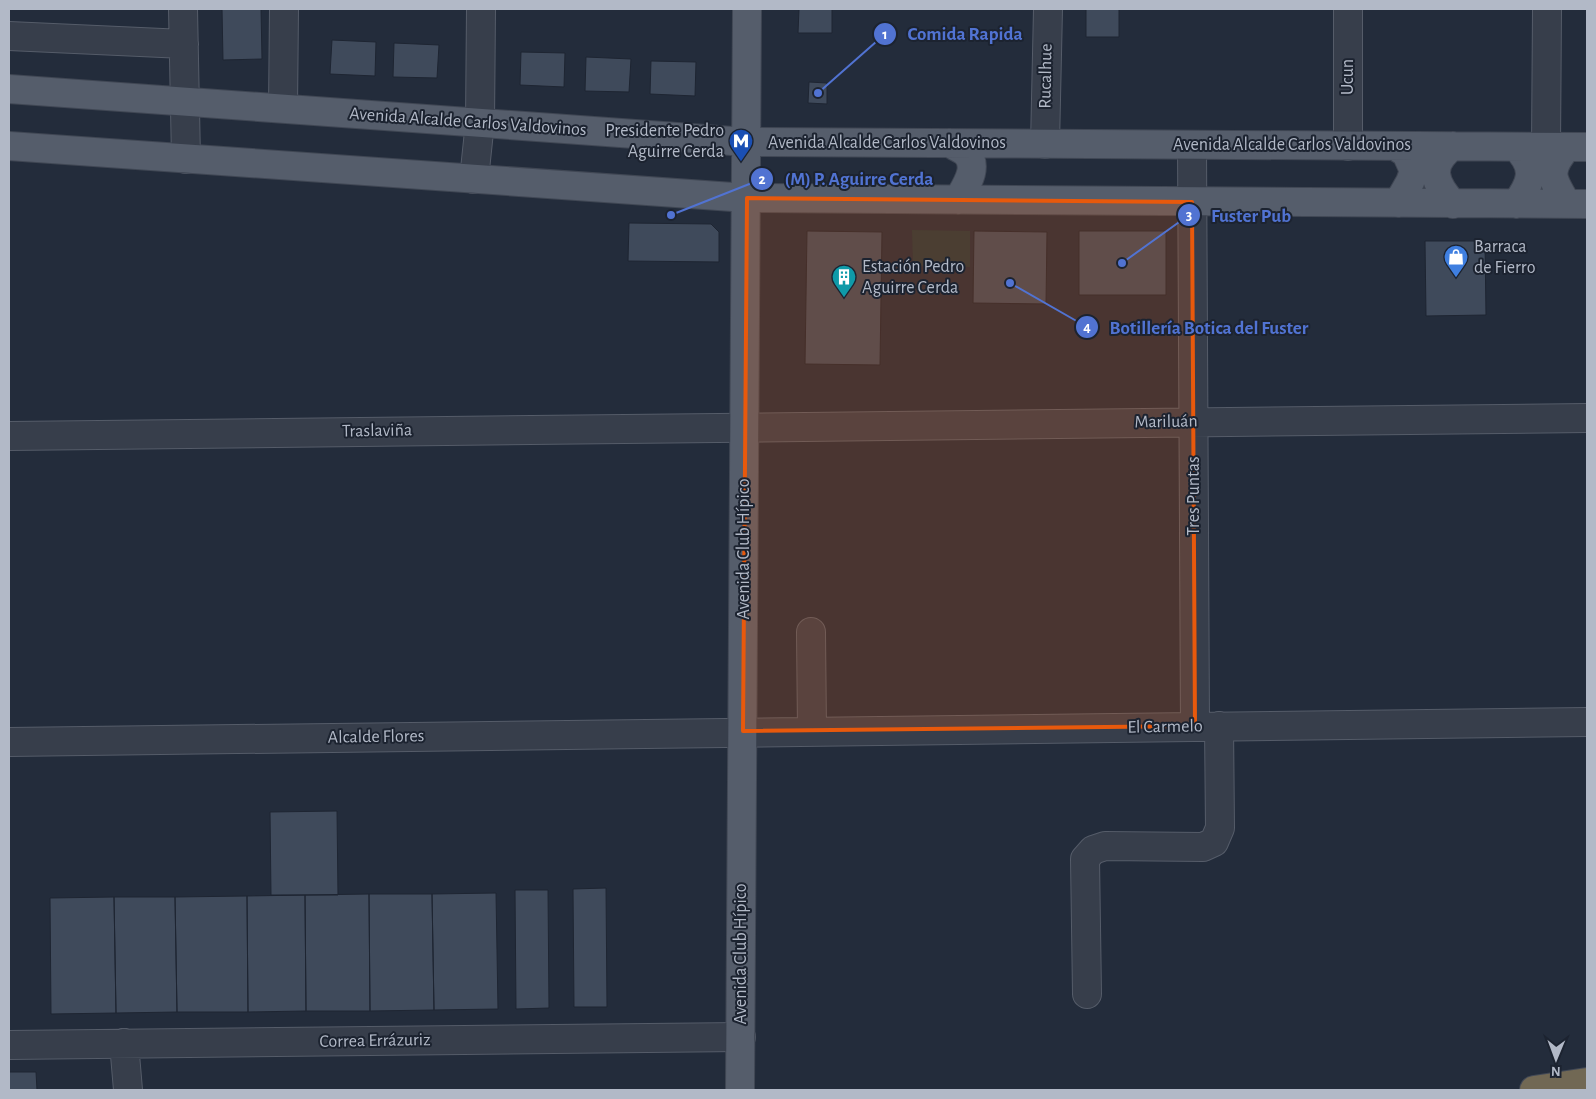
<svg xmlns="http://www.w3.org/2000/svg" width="1596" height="1099" viewBox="0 0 1596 1099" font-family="'Alegreya Sans',sans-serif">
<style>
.green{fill:#25383c}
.building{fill:#3f4a5b;stroke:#1e2532}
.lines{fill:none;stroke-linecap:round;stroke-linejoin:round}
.minor-casing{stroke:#555c69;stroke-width:30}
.major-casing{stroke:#404754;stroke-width:30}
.highway-casing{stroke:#424956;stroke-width:30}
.minor{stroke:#373e4b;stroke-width:28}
.major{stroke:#555d6b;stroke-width:28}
.highway{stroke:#716854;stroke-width:28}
.marked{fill:#e8590c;fill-opacity:0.2;stroke:#e8590c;stroke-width:4;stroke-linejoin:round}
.labels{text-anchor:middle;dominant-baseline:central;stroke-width:4;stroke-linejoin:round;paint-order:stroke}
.street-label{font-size:18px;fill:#b2b9c7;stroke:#1c2330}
.poi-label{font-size:18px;fill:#b2b9c7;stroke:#1c2330;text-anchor:start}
.leader{fill:none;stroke:#5173d2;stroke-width:2}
.callout-dot{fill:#5173d2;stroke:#1c2330;stroke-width:2}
.mark-label{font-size:15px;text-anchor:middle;font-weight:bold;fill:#fff}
.callout-label{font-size:19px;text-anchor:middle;font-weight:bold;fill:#5173d2;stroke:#1c2330;stroke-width:4;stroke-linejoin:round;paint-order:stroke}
</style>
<rect width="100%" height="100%" fill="#232c3b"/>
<path class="green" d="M 912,230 L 970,231 L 970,267 L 913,266 Z"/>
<path class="building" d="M 222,9 L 261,9 L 262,59 L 223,60 Z
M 799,9 L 832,9 L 832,33 L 798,33 Z
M 1086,9 L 1119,9 L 1119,37 L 1086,37 Z
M 332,40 L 376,42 L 375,76 L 330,74 Z
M 394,43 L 439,45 L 437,78 L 393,77 Z
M 521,52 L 565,53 L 564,87 L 520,85 Z
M 586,57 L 631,59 L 629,92 L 585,91 Z
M 651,61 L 696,62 L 695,96 L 650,94 Z
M 809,82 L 827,83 L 827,104 L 808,103 Z
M 629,223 L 711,224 L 719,232 L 719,262 L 628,261 Z
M 807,231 L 882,232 L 880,365 L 805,364 Z
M 974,231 L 1047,232 L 1046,304 L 973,303 Z
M 1079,231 L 1166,231 L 1166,295 L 1079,295 Z
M 1425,241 L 1485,241 L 1486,315 L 1426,316 Z
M 337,811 L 338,895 L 271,895 L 270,812 Z
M 606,888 L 607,1007 L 574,1007 L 573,889 Z
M 515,890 L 548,890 L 549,1008 L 516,1009 Z
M 496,893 L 498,1009 L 434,1010 L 432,894 Z
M 369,894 L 370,1011 L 306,1011 L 305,895 Z
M 369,894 L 432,894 L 434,1010 L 370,1011 Z
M 305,895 L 306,1011 L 248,1012 L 247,896 Z
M 247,896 L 248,1012 L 177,1012 L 175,897 Z
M 114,897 L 116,1013 L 51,1014 L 50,898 Z
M 114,897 L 175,897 L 177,1012 L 116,1013 Z
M 9,1072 L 36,1072 L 37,1090 L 9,1090 Z"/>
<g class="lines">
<defs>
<path id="minor" d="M 183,9 L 186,159
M 1348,9 L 1348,146
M 9,36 L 184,44
M 283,108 L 284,9
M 1045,144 L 1048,9
M 1192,145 L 1195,726
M 1546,147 L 1547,9
M 474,179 L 480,122 L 481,9
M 9,436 L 1587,418
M 811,632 L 812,731
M 9,742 L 1587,722
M 1087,994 L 1085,859 L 1093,850 L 1105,846 L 1203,847 L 1214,842 L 1220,828 L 1219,726
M 124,1043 L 128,1090
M 9,1045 L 741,1037"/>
<path id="major" d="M 9,89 L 746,142 L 1587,147
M 949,143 C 954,146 962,149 966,153 C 980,167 965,187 958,200
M 9,146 L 747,198 L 1587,204
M 1395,146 L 1406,153 L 1414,171 L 1410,182 L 1398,203
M 1567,147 C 1546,172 1552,179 1567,204
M 1453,204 C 1434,183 1427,165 1453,146
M 1516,204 C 1532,182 1537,168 1516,147
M 740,1090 L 747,9"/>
<path id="highway" d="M 1534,1090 L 1587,1082"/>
</defs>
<use href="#minor" class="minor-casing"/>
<use href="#major" class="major-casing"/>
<use href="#highway" class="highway-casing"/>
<use href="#minor" class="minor"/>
<use href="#major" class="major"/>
<use href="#highway" class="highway"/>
</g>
<path class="marked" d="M 747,198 L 1192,202 L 1195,726 L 743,731 Z"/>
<defs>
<symbol id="metro-pin" viewBox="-11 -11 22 30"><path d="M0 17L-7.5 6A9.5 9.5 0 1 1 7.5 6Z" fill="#1a4fb4" stroke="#1c2330"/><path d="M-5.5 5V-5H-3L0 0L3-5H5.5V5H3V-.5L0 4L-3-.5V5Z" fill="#fff"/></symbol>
<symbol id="shop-pin" viewBox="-11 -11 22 30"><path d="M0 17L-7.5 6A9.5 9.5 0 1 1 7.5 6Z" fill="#3f7fe0" stroke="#1c2330"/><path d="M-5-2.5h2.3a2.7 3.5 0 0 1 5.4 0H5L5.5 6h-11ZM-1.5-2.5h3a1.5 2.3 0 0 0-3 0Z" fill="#fff"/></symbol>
<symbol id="building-pin" viewBox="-11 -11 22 30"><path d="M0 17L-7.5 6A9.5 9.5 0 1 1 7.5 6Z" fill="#0f9aa8" stroke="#1c2330"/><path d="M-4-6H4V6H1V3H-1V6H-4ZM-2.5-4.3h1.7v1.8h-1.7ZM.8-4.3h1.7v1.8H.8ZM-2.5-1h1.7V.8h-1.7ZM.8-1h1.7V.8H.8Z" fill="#fff"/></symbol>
</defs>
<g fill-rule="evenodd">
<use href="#metro-pin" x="727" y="127" width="28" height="38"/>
<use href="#shop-pin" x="1442" y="243" width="28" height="38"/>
<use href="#building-pin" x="830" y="263" width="28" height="38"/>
</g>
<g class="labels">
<g class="street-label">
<text transform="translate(1046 76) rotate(-89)">Rucalhue</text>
<text transform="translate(1348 77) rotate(-90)">Ucun</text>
<text transform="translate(468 122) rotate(4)">Avenida Alcalde Carlos Valdovinos</text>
<text x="887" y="143">Avenida Alcalde Carlos Valdovinos</text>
<text x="1292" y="145">Avenida Alcalde Carlos Valdovinos</text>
<text transform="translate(1166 422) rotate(-1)">Mariluán</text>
<text transform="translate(377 431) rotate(-1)">Traslaviña</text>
<text transform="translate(1194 496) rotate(-90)">Tres Puntas</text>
<text transform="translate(744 549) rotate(-90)">Avenida Club Hípico</text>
<text transform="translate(1165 727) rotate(-1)">El Carmelo</text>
<text transform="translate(376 737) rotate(-1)">Alcalde Flores</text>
<text transform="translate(741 954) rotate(-90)">Avenida Club Hípico</text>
<text transform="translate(375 1041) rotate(-1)">Correa Errázuriz</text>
</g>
<g class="poi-label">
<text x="724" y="131" text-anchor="end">Presidente Pedro<tspan x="724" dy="21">Aguirre Cerda</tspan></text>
<text x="1474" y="247">Barraca<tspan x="1474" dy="21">de Fierro</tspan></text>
<text x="862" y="267">Estación Pedro<tspan x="862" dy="21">Aguirre Cerda</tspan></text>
</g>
</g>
<path class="leader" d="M818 93L885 34M671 215L762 179M1122 263L1189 215M1010 283L1087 327"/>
<g class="callout-dot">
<circle cx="818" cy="93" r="5"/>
<circle cx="671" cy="215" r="5"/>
<circle cx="1122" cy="263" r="5"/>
<circle cx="1010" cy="283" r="5"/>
<circle cx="885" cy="34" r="12"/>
<circle cx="762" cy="179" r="12"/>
<circle cx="1189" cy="215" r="12"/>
<circle cx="1087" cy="327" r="12"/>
</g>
<g class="mark-label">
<text x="885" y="39">1</text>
<text x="762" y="184">2</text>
<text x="1189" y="220">3</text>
<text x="1087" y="332">4</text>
</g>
<g class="callout-label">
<text x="965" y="40">Comida Rapida</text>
<text x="859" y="185">(M) P. Aguirre Cerda</text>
<text x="1251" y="222">Fuster Pub</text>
<text x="1209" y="334">Botillería Botica del Fuster</text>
</g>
<rect width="1596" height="1099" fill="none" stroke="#b2b9c7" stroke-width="20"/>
<g transform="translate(1556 1059) rotate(181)" stroke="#1c2330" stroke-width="4" paint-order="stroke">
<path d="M0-4L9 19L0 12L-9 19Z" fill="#b2b9c7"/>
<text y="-8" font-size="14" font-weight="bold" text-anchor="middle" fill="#b2b9c7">N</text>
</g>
</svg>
